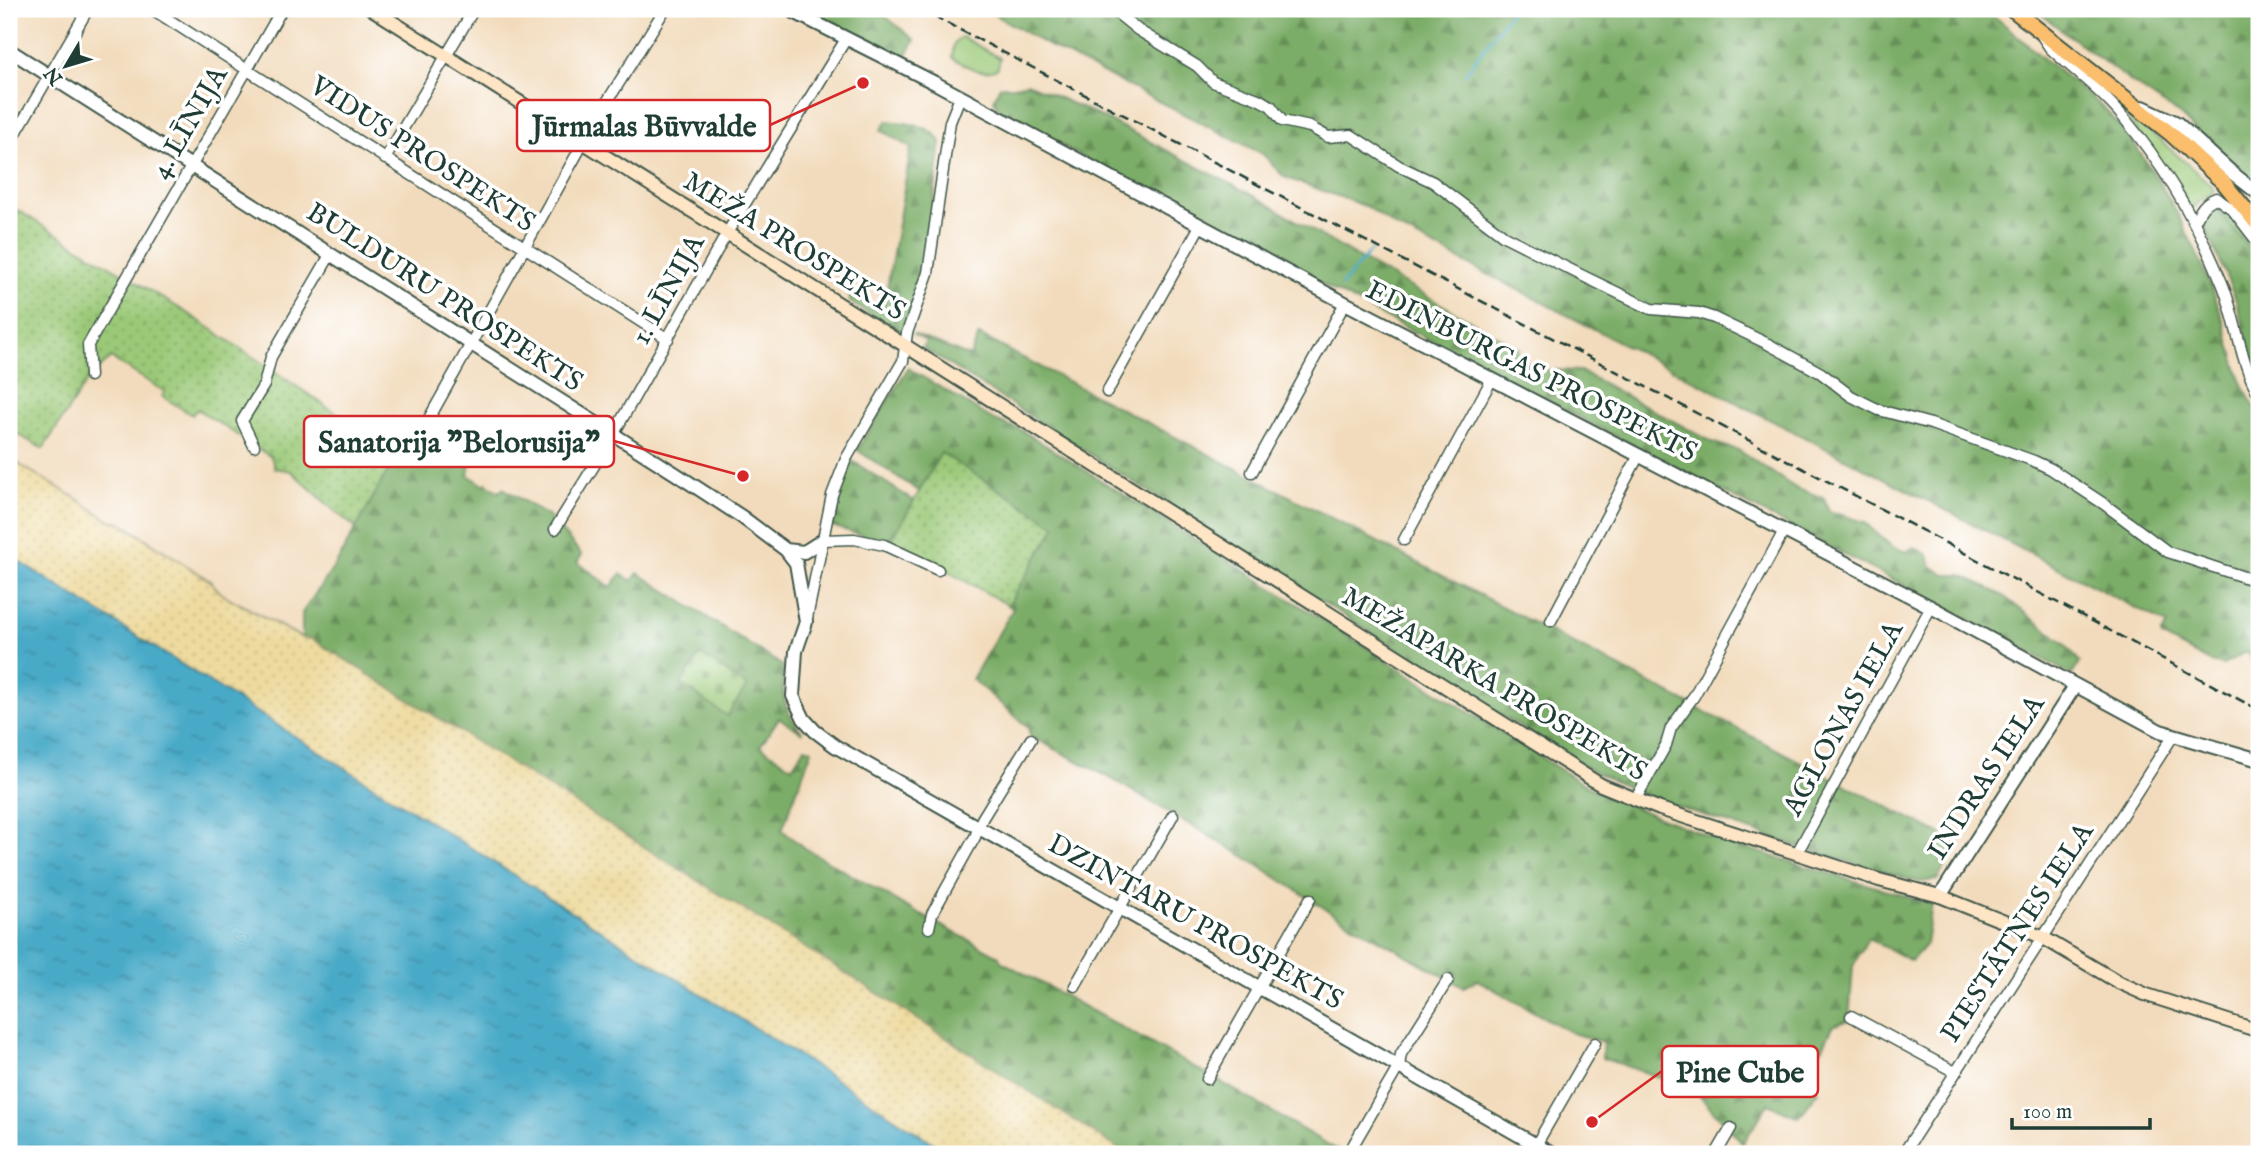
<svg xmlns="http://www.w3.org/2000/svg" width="2268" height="1163" viewBox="0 0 2268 1163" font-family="'IM FELL English',serif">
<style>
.grass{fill:#9bc978;stroke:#5d8356;stroke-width:2}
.forest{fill:url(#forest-firs);stroke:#4e754e;stroke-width:2}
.sand{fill:url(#sand-dots);stroke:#868c69;stroke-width:2}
.cemetery{fill:url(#cemetery-stones);stroke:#5d8356;stroke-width:2}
.park{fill:url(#park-dots);stroke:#5d8356;stroke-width:2}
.water{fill:url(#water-ripples);stroke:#34747e;stroke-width:2}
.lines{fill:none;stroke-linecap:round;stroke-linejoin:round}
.stream{stroke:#49aac8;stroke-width:2.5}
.minor-casing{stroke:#3f5548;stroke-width:13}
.tertiary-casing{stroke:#3f5548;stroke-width:16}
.secondary-casing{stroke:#3f5548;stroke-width:16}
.primary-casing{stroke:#3f5548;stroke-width:18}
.minor{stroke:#fff;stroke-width:10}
.tertiary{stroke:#fff;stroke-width:12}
.secondary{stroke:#fde5c5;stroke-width:12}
.primary{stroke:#fabe6d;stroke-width:14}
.rail{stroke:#1f3d34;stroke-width:2.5;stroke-dasharray:10 5;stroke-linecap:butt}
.labels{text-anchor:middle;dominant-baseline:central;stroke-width:7;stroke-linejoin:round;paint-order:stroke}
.street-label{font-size:28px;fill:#1f3d34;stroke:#fff}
.leader{fill:none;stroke:#d62828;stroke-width:2.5}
.callout-dot{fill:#d62828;stroke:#fff;stroke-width:2.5}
.callout{fill:#fff;stroke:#d62828;stroke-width:2.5}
.callout-label{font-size:30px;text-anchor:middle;font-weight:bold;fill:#1f3d34}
</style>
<defs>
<pattern id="forest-firs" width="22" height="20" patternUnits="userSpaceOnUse" patternTransform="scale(1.75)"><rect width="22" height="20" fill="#7cad68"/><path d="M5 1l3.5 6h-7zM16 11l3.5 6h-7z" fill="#658e56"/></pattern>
<pattern id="sand-dots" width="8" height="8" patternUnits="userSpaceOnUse" patternTransform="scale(1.75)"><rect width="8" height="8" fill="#eeda9e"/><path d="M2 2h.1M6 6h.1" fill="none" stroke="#ccbc89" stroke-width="1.8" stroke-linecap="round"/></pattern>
<pattern id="cemetery-stones" width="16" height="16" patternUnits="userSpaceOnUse" patternTransform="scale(1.75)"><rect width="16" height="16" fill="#9bc978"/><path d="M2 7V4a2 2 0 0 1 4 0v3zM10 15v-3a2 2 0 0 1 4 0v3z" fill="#7ea463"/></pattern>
<pattern id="park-dots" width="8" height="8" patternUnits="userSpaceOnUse" patternTransform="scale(1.75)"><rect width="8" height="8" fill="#9bc978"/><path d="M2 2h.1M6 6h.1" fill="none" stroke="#7ea463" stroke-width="1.8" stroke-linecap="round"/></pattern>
<pattern id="water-ripples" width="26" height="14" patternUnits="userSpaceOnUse" patternTransform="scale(1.75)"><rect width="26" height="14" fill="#49aac8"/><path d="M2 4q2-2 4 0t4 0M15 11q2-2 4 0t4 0" fill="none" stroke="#3c8ca3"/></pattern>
</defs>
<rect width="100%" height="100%" fill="#fff"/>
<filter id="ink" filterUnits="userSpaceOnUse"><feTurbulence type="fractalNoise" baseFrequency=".0143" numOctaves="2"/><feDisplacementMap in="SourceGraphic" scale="14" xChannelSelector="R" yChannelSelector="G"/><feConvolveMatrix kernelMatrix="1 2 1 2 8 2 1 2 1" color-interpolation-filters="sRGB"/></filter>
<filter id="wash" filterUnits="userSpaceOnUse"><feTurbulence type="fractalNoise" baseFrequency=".00686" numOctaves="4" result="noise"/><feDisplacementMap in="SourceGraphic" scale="28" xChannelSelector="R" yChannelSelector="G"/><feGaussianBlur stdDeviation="1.57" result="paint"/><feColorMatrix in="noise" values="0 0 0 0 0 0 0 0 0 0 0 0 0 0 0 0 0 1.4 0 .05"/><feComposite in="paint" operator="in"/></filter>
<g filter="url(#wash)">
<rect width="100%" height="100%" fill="#f2dbbc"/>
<path class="grass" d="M 962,37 L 1000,58 L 998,68 C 982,78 967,65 952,58 L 954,43 Z
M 2131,114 L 2212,186 L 2214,192 L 2201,200 L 2194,208 L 2188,207 L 2126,116 Z
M 2218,209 L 2233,216 L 2259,250 L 2259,261 Z"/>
<path class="forest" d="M 799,9 L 876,9 L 915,40 L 908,53 L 903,58 L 897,58 Z
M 985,9 L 1985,9 C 2008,26 2028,46 2050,64 C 2070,81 2093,96 2111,116 C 2150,160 2181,216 2204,270 C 2212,289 2220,309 2226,330 C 2235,359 2240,388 2259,413 L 2259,677 L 2247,651 L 2223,665 L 2208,661 L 2161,636 L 2167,624 L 1394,226 L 1368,207 L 1284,177 L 1263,154 L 1049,46 Z
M 2034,9 L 2259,9 L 2259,188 L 2230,165 L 2181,116 L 2127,79 Z
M 1027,83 L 1114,123 L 1260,199 L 1355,256 L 1519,348 L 1516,358 L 1546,370 L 1580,371 L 1714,443 L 1738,450 L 1797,489 L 1823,497 L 1829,511 L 1864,522 L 1891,546 L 1906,552 L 1914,547 L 1928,555 L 1931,566 L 1945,575 L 1962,575 L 2002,595 L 2064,643 L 2080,662 L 2072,675 L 1923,595 L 1352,300 L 1000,113 L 994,99 L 1000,86 L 1014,86 Z
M 887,121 C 907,123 930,124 941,142 L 925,269 L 909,320 L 903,330 L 897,331 L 850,302 L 849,292 L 883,312 L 911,148 L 881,130 Z
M 2212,208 L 2218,209 L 2259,261 L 2259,377 L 2235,297 L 2202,219 L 2205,209 Z
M 913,334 L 970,357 L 979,335 L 1959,844 L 1937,880 L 1919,882 L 1813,851 L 1642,795 L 1575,762 L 923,348 L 926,341 Z
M 908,368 L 994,420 L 1021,430 L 1580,782 C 1686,837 1817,868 1932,904 L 1926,944 L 1911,961 L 1868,938 L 1853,966 L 1849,1020 L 1833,1026 L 1823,1047 L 1800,1080 L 1819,1091 L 1799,1117 L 1768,1104 L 1743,1143 L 1692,1088 L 1602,1058 L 1603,1042 L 1572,1033 L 1477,980 L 1463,987 L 1332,913 L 1242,855 L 1103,774 L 1030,736 L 1028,727 L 972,679 L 1013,609 L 1008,605 L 1056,526 L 941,453 L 919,491 L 857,450 Z
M 413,431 L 425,436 L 470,464 L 468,475 L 484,485 L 486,483 L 499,492 L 503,488 L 549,517 L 582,555 L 577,562 L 611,587 L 621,574 L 632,581 L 638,573 L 783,666 C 782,697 782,709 803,733 L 779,718 L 760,746 L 792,767 L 805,747 L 812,750 L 782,830 L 803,847 L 921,915 L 999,956 L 1001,961 L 1214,1078 L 1344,1154 L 1126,1154 L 869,988 L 312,639 L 302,638 L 302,613 L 336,564 L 397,454 Z
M 851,460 L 914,501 L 892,539 L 876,540 L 829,525 L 842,481 Z"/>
<path class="sand" d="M 9,454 L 20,465 L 76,498 L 107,519 L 121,523 L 209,580 L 222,594 L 302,638 L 312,639 L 869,988 L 1126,1154 L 950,1154 L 821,1070 L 9,555 Z"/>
<path class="cemetery" d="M 700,654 L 747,686 L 727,716 L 681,684 Z"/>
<path class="park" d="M 9,205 L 192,316 L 397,454 L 356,528 L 336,512 L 291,471 L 275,468 L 271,457 L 197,409 L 192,415 L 162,396 L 165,392 L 111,358 L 90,376 L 43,449 L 9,429 Z
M 941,453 L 1056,526 L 1008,605 L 892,540 Z"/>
<path class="water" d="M 9,555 L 821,1070 L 950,1154 L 9,1154 Z"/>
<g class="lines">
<path class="stream" d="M 1465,74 L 1513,9
M 1341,286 L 1371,250"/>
</g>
</g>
<g filter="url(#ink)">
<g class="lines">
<defs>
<path id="minor" d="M 152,9 L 668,339
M 1112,9 L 1138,30 L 1197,66 L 1213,82 L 1258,99 L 1271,106 L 1282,121 L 1310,127 L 1328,137 L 1351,135 L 1399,166 L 1433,182 L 1504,236 L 1577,273 L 1651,309 L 1699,313 L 1714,318 L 1768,344 L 1821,373 L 1851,396 L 1879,410 L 1931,424 L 2034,461 L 2051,469 L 2104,504 L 2168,552 L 2259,582
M 2042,36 L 2050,48 C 2075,71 2103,92 2124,118 C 2165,167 2198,224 2222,283 C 2236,316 2240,364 2259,394
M 9,145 L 88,9
M 385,159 L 474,9
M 2194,223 C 2200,211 2203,203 2216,198 L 2232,209 L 2259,244
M 90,376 L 88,345 L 282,9
M 1107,392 L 1200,226
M 417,440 L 577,154 L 582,142 L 665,9
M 254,446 L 242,421 L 264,385 L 271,357 L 330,255
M 1252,472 L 1345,303
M 555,529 L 613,435 L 727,233 L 846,39
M 823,540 L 854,539 L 884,545 L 938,570
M 1404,540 L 1492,379
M 807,618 L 832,495 L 846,459 L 903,361 L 907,333 L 928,273 L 950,122 L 960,97
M 1551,621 L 1639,455
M 1635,800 L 1666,745 L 1671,728 L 1694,696 L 1784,531
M 1797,853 L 1931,607
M 929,928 L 932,914 L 975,837 L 982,819 L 1031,739
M 1075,986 L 1173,815
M 1851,1016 L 1955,1072
M 1207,1079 L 1310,899
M 1536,1145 L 1595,1043
M 1348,1154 L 1399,1066 L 1401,1054 L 1448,980
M 1716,1154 L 1731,1128
M 1903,1154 L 2173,736"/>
<path id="tertiary" d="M 788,9 L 935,83 L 1345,303 L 1931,607 L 2160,731 L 2259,760
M 9,50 L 676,474 L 742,517 L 786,550 L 796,563 L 806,622 L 796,651 L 793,696 L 804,719 L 815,731 L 835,746 L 1552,1154
M 2143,107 L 2177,123 L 2231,172 L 2259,194
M 786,550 L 804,552 L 823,540
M 1940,896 L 2075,686"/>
<path id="secondary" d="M 372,9 L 1601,785 L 1660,809 L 1879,880 L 1940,896 L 2042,937 L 2118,982 L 2147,995 L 2259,1031"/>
<path id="primary" d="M 2012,9 L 2171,134 L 2224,183 L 2259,226"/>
</defs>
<use href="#minor" class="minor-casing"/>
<use href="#tertiary" class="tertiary-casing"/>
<use href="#secondary" class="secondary-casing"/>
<use href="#primary" class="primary-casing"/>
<use href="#minor" class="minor"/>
<use href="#tertiary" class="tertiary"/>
<use href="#secondary" class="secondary"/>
<use href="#primary" class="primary"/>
<path class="rail" d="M 920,9 L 1925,532 L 2259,710"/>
</g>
</g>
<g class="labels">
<g class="street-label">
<text transform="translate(190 123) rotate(-60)">4. LĪNIJA</text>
<text transform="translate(422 155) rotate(33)">VIDUS PROSPEKTS</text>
<text transform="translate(794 247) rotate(32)">MEŽA PROSPEKTS</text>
<text transform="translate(669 290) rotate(-61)">1. LĪNIJA</text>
<text transform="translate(444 298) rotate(33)">BULDURU PROSPEKTS</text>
<text transform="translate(1531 372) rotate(27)">EDINBURGAS PROSPEKTS</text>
<text transform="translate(1494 685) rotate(31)">MEŽAPARKA PROSPEKTS</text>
<text transform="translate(1844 719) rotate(-61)">AGLONAS IELA</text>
<text transform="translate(1987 778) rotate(-57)">INDRAS IELA</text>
<text transform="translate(1195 923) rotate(29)">DZINTARU PROSPEKTS</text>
<text transform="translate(2018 933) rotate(-57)">PIESTĀTNES IELA</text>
</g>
</g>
<path class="leader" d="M863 83L770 125M743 476L614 441M1592 1122L1662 1071"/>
<g class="callout-dot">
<circle cx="863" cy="83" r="7"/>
<circle cx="743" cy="476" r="7"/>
<circle cx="1592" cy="1122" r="7"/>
</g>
<g class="callout">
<rect x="517" y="100" width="253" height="51" rx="7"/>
<rect x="304" y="416" width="310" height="51" rx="7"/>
<rect x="1662" y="1046" width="156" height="51" rx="7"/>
</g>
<g class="callout-label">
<text x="644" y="136">Jūrmalas Būvvalde</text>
<text x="459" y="452">Sanatorija "Belorusija"</text>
<text x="1740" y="1082">Pine Cube</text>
</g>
<rect width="2268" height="1163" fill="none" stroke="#fff" stroke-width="35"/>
<g transform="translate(66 66) rotate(232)" stroke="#ffffff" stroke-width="5" paint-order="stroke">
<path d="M0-5L12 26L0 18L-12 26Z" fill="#1f3d34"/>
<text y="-10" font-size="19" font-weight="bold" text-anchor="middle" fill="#1f3d34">N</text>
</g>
<path d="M2012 1118v10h138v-10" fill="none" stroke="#1f3d34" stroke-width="3.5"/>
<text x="2023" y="1118" font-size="21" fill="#1f3d34" stroke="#ffffff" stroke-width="5" paint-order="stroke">100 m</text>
</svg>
